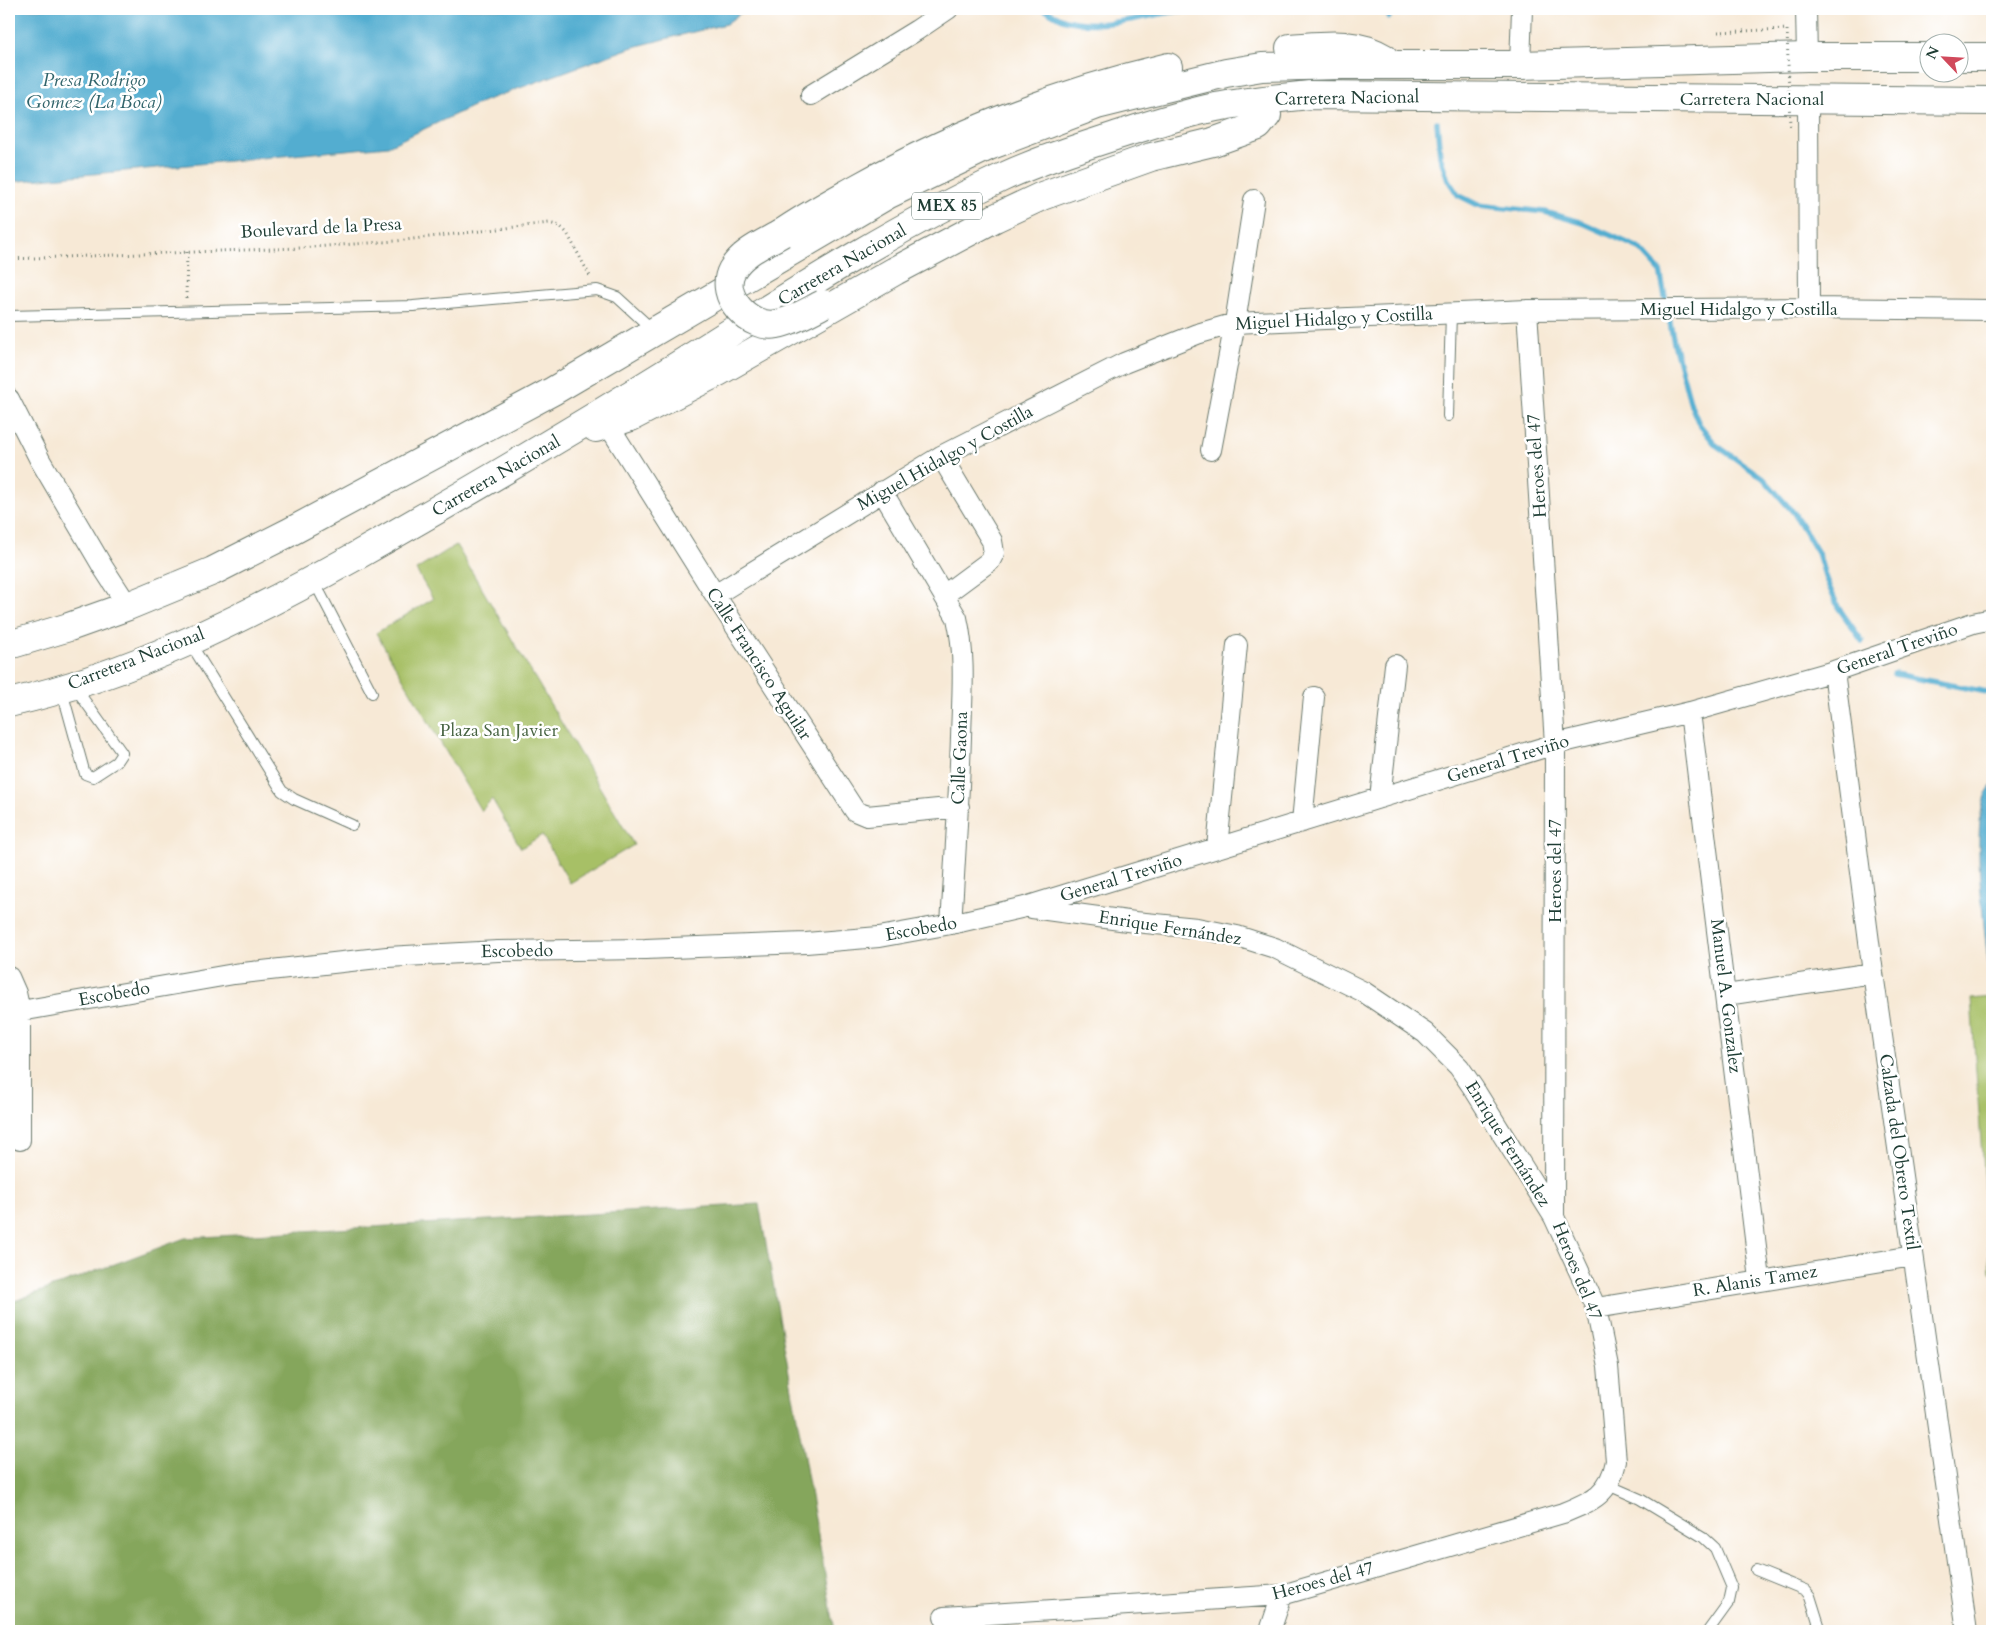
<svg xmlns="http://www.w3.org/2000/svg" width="2001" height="1640" viewBox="0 0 2001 1640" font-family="Cardo,serif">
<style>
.green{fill:#a7c066;stroke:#637e4d}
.forest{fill:#85a65b;stroke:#527248}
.water{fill:#52add0;stroke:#387582}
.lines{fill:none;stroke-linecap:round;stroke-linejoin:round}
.stream{stroke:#52add0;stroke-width:5.5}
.lane-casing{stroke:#6b796d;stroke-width:12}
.street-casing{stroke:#6b796d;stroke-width:22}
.highway-casing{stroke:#6b796d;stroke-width:30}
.path{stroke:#6b796d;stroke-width:3;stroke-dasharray:1 4;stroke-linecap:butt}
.lane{stroke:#fff;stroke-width:10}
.street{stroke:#fff;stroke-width:20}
.highway{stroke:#fff;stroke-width:28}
.highway-bridge-casing{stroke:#6b796d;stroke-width:30;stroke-linecap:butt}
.path-bridge{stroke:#6b796d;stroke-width:3;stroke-dasharray:1 4;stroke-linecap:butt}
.highway-bridge{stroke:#fff;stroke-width:28}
.labels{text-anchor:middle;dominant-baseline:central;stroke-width:5;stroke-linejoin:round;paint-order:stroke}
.shield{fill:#fff;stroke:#627771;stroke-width:1}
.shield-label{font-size:16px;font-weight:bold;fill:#1f3d34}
.street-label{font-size:18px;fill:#1f3d34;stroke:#fff}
.park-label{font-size:18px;fill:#486443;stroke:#fff}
.water-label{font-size:19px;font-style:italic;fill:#31646b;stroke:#fff}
</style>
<rect width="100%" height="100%" fill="#fff"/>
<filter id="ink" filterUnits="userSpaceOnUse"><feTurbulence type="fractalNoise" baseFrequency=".02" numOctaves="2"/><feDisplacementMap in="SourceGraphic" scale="10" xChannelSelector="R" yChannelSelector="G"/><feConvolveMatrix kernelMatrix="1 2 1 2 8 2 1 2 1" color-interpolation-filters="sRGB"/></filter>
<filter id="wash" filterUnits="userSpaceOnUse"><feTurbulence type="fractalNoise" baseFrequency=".0096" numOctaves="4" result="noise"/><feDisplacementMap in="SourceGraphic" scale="20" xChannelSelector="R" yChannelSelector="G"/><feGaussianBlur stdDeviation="1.12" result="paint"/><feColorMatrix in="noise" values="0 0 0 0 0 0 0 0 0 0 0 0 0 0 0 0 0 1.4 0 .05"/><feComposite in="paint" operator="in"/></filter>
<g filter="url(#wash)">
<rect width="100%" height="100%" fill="#f7e9d6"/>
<path class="green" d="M 456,545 L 634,845 L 570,883 L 542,835 L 521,848 L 492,799 L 481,811 L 376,633 L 433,599 L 416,570 Z
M 1992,997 L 1992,1273 L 1990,1272 L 1971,999 Z"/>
<path class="forest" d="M 759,1204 L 835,1631 L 9,1631 L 9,1303 L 185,1238 Z"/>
<path class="water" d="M 9,9 L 746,9 L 726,24 L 633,47 L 484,101 L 388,146 L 9,182 Z
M 1992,785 L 1992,967 L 1988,964 C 1985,928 1967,809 1992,785 Z"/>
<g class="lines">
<path class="stream" d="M 1383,9 L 1389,17
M 1045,10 C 1052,13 1059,18 1066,20 C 1112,32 1155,10 1200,9
M 1437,122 L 1440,156 L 1448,180 L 1458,195 L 1478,205 L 1545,212 L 1583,223 L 1639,248 L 1660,271 L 1674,343 L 1691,405 L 1699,424 L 1716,445 L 1763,478 L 1794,513 L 1818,553 L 1826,579 L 1838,607 L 1862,641
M 1894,674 L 1992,693"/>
</g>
</g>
<g filter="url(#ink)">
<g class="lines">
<defs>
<path id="lane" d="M 9,316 L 413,306 L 597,290 L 617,297 L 653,330
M 1448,416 L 1451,313
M 314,581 L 372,693
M 189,641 L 282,791 L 294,799 L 352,825
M 62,691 L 85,774 L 93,777 L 116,762 L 122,753 L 74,686
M 1608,1485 L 1640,1499 L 1703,1537 L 1715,1548 L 1732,1588 L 1729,1602 L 1708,1631
M 1756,1570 L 1805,1590 L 1810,1596 L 1821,1631"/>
<path id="street" d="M 1806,9 L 1807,57
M 1520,65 L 1522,9
M 811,95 L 917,30 L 948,9
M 1808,100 L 1809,308
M 9,399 L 40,460 L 104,569 L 128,606
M 609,426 L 715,595 L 855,811 L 867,816 L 959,807
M 1211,450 L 1235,323 L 1254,200
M 941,456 L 992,541 L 994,553 L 990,561 L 944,595
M 882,491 L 957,618 C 966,657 962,697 961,737 C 959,799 955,862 951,924
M 715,595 L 941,456 L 1124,363 L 1197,334 L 1235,323 L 1527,310 L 1809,308 L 1992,310
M 1834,671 L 1873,973 L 1967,1631
M 1690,712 L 1760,1279
M 1380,798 L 1395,665
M 1302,822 L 1314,697
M 1217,848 L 1237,645
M 1032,908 L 1135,922 L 1197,928 L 1237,936 L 1275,948 L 1364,992 L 1425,1033 L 1459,1067 L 1474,1089 L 1554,1217
M 9,977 L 16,993 L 20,1011 L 20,1140
M 1726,995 L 1873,973
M 9,1013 L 234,974 L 387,957 L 498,951 L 645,949 L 806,943 L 879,937 L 951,924 L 1025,907 L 1555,744 L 1690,712 L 1834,671 L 1973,623 L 1992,619
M 1596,1308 L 1913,1256
M 944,1617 L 1282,1595 L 1563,1513 C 1592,1501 1610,1494 1616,1461 L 1608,1366 L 1596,1308 L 1554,1217 L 1555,744 L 1527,310
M 1270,1631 L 1282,1595"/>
<path id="highway" d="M 1290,48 C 1322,46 1355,40 1384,58
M 1958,57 L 1992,57
M 782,233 C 805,217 829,204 854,190 C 952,135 1058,93 1168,67
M 596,428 L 631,417 L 718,372 L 895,271 L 995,218 L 1042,196 L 1151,157 L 1213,142 L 1258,126 L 1267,115
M 9,645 L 69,627 L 128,606 L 213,571 L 288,533 L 553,391 L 887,195 L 989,146 L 1097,105 L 1226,73 L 1262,67 L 1343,65 L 1520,65 L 1807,57 L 1928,57
M 9,703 C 131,675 247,617 356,556 C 462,496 566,435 669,371 C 778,303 886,232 1003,177 C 1038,161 1075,149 1112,137 C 1146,126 1181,114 1216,107 C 1248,101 1279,98 1310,95 L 1992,101"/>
</defs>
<use href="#lane" class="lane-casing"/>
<use href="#street" class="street-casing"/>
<use href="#highway" class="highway-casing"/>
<path class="path" d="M 9,259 L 299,248 L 396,241 L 549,223 L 560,226 L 567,233 L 590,276
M 186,298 L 187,251"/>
<use href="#lane" class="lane"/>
<use href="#street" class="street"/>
<use href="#highway" class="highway"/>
<defs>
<path id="highway-bridge" d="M 782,233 C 765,243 742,252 732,270 C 718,296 750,330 777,324 C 793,321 809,311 823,304"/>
</defs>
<use href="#highway-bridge" class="highway-bridge-casing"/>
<path class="path-bridge" d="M 1718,32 L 1787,29 L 1790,127"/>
<use href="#highway-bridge" class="highway-bridge"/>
</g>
</g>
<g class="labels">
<rect class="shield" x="912" y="192.5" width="70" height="27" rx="4"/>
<g class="shield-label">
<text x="947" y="206">MEX 85</text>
</g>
<g class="street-label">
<text transform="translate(1347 98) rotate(-1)">Carretera Nacional</text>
<text x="1752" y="99">Carretera Nacional</text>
<text transform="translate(321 228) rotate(-3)">Boulevard de la Presa</text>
<text transform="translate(842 265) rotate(-30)">Carretera Nacional</text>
<text x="1739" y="309">Miguel Hidalgo y Costilla</text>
<text transform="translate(1334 319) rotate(-3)">Miguel Hidalgo y Costilla</text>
<text transform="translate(945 458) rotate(-29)">Miguel Hidalgo y Costilla</text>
<text transform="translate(1537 466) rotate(-94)">Heroes del 47</text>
<text transform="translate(496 476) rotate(-30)">Carretera Nacional</text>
<text transform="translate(1897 649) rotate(-19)">General Treviño</text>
<text transform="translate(136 659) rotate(-21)">Carretera Nacional</text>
<text transform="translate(759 664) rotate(57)">Calle Francisco Aguilar</text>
<text transform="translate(960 758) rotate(-88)">Calle Gaona</text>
<text transform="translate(1508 759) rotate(-17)">General Treviño</text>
<text transform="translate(1555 871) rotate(-90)">Heroes del 47</text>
<text transform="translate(1121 878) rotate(-17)">General Treviño</text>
<text transform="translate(1170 928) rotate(9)">Enrique Fernández</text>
<text transform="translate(921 929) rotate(-10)">Escobedo</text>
<text transform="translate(517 951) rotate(-1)">Escobedo</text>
<text transform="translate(114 994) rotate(-10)">Escobedo</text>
<text transform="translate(1726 996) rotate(83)">Manuel A. Gonzalez</text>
<text transform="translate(1508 1144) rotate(58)">Enrique Fernández</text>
<text transform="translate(1899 1152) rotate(82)">Calzada del Obrero Textil</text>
<text transform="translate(1577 1271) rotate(68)">Heroes del 47</text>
<text transform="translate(1755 1281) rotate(-9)">R. Alanis Tamez</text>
<text transform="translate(1323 1581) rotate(-15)">Heroes del 47</text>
</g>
<g class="park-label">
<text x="499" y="730">Plaza San Javier</text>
</g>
<g class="water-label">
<text x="94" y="80">Presa Rodrigo<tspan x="94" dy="22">Gomez (La Boca)</tspan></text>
</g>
</g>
<rect width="2001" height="1640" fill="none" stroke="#fff" stroke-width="30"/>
<g transform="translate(1944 58) rotate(295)"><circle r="24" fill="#ffffff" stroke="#a5b1ae"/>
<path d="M0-4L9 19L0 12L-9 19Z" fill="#d1495b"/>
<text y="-8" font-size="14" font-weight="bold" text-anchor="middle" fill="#1f3d34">N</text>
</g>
</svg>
